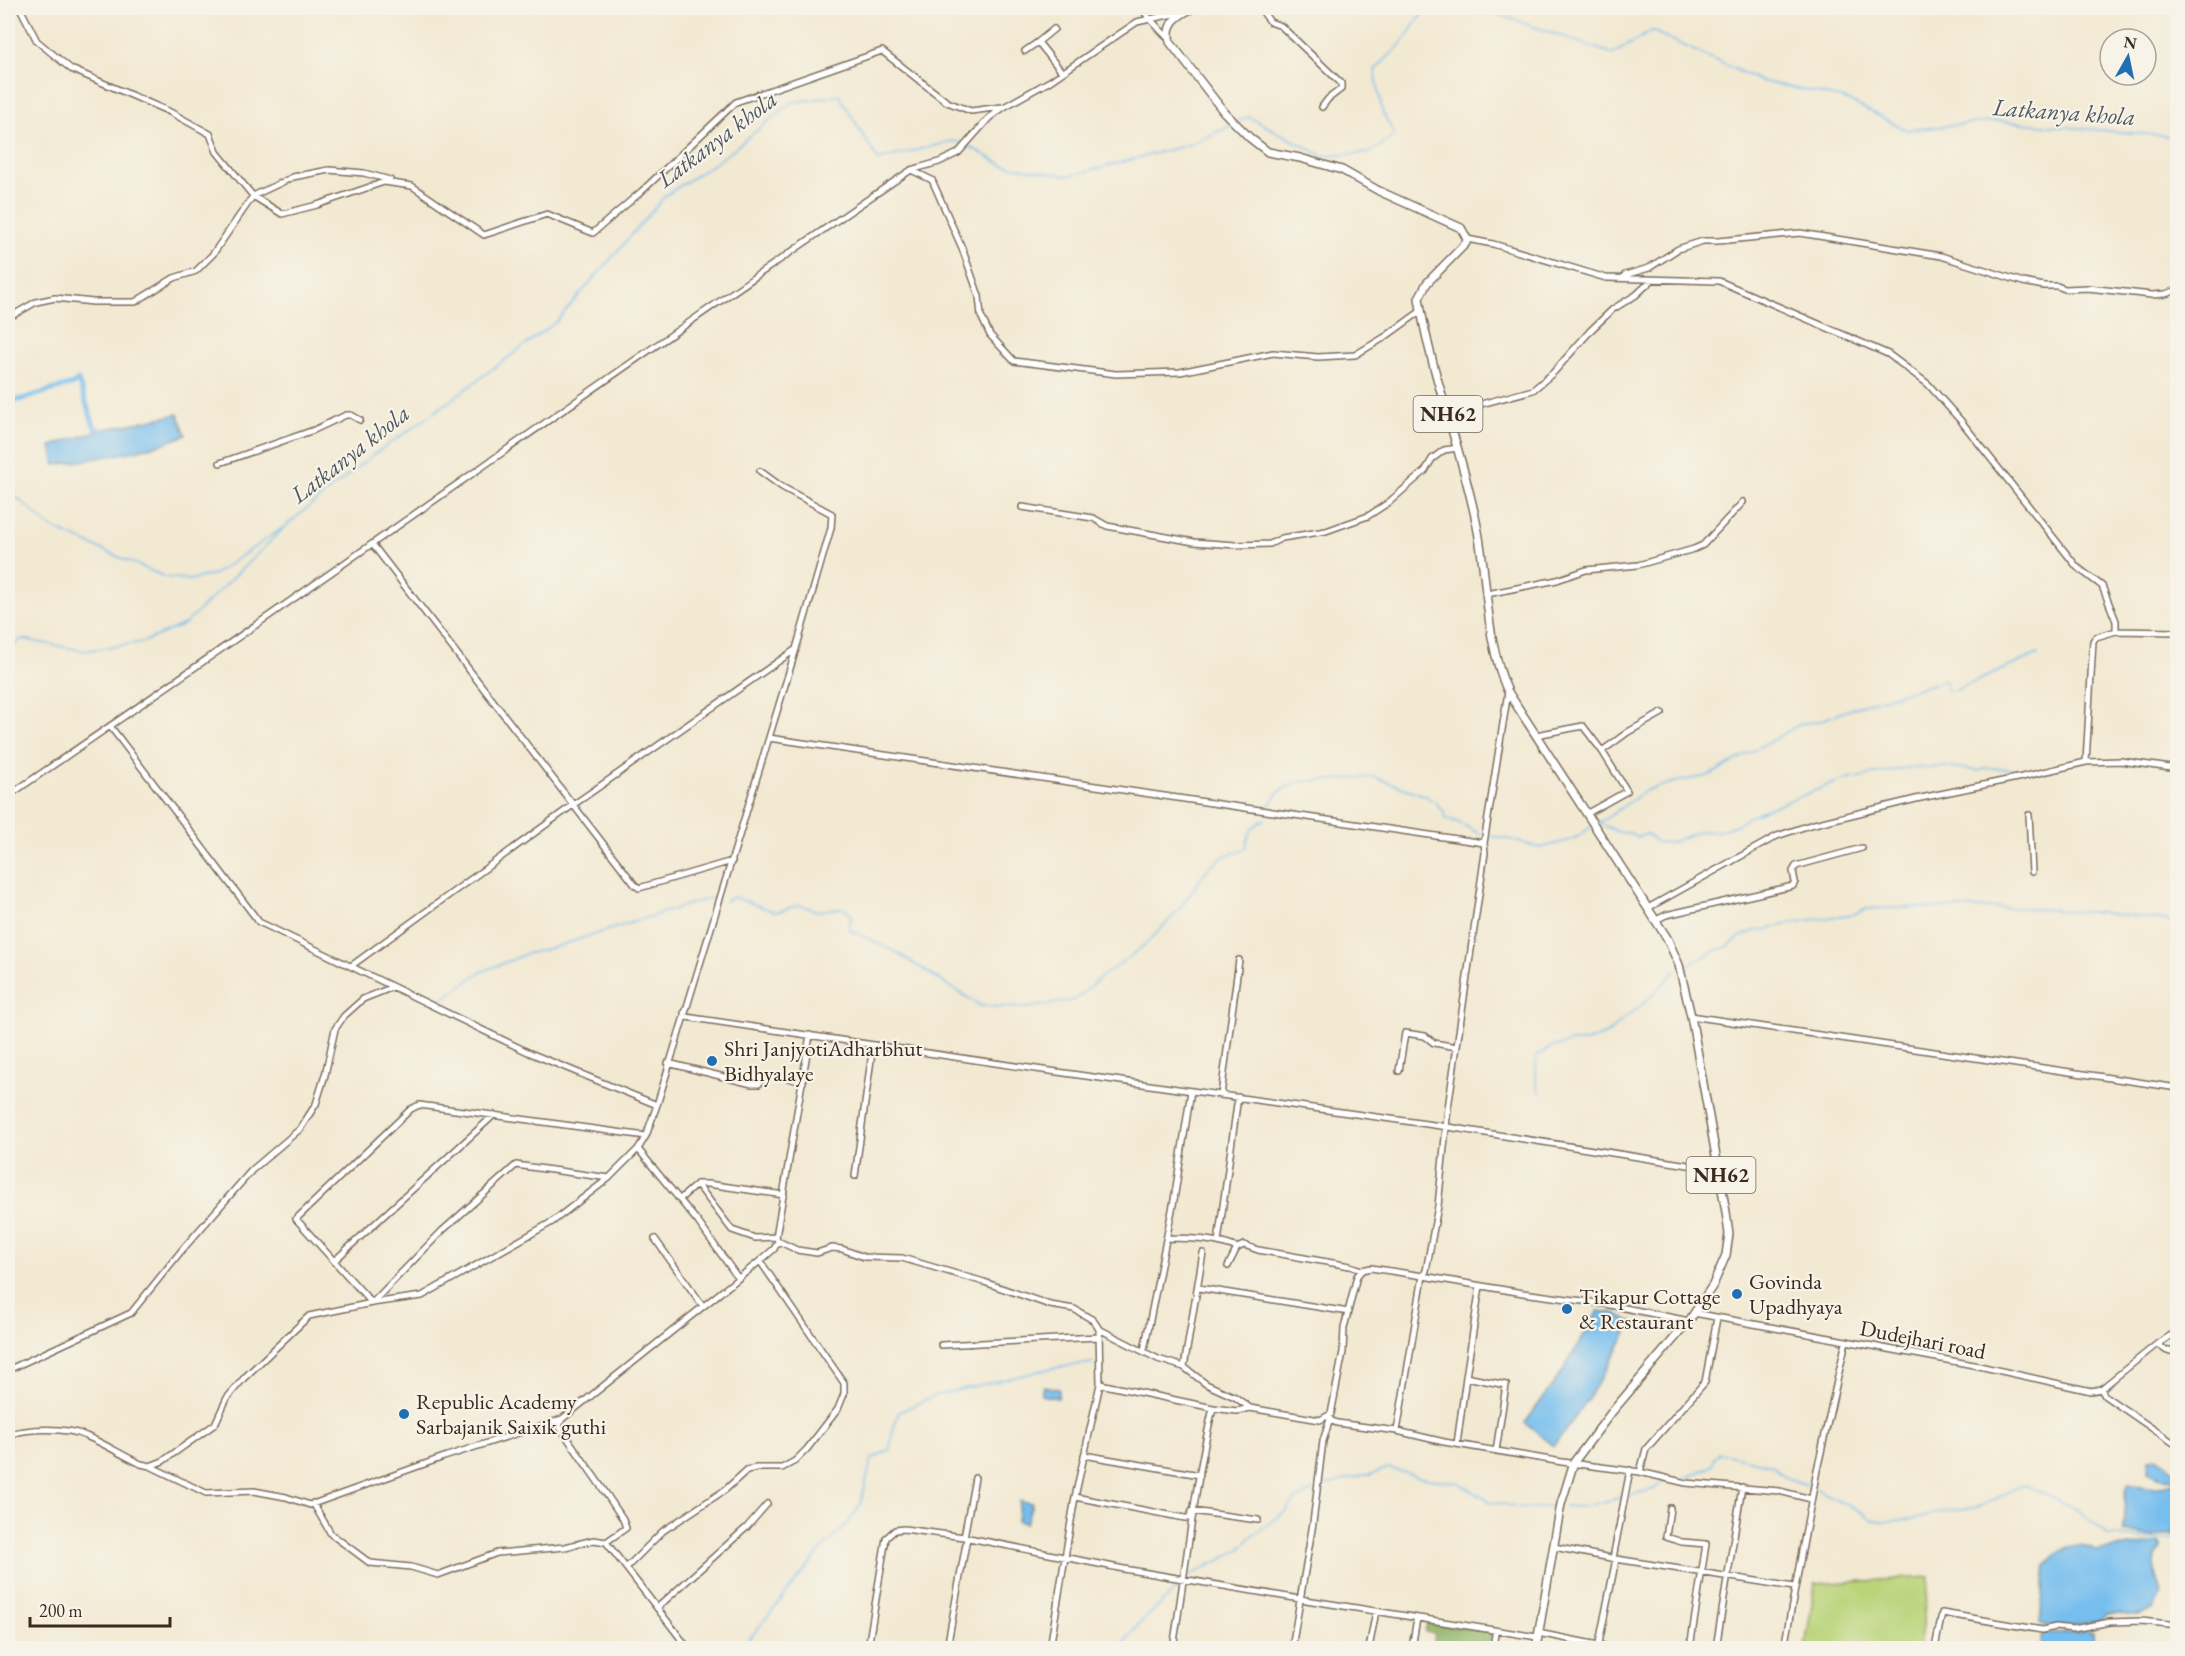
<svg xmlns="http://www.w3.org/2000/svg" width="2185" height="1656" viewBox="0 0 2185 1656" font-family="'EB Garamond',serif">
<style>
.green{fill:#bad47a;stroke:#7a7f4c;stroke-width:1.5}
.forest{fill:#93b66a;stroke:#677044;stroke-width:1.5}
.water{fill:#76beee;stroke:#587486;stroke-width:1.5}
.lines{fill:none;stroke-linecap:round;stroke-linejoin:round}
.stream{stroke:#76beee;stroke-width:1.5}
.canal{stroke:#76beee;stroke-width:5}
.minor-casing{stroke:#7b6d5d;stroke-width:8}
.major-casing{stroke:#7b6d5d;stroke-width:10}
.minor{stroke:#fff;stroke-width:5}
.major{stroke:#fff;stroke-width:7}
.poi-dot{fill:#1f6fb2;stroke:#f7f3e8;stroke-width:2}
.labels{text-anchor:middle;stroke-width:4.5;stroke-linejoin:round;paint-order:stroke}
.shield{fill:#f7f3e8;stroke:#73665b;stroke-width:1.5}
.shield-label{font-size:21px;font-weight:bold;fill:#3b2a1e}
.poi-label{font-size:22px;fill:#3b2a1e;stroke:#f7f3e8;text-anchor:start}
.street-label{font-size:22px;fill:#3b2a1e;stroke:#f7f3e8}
.water-label{font-size:24px;font-style:italic;fill:#4d565c;stroke:#f7f3e8}
</style>
<rect width="100%" height="100%" fill="#f7f3e8"/>
<filter id="ink" filterUnits="userSpaceOnUse"><feTurbulence type="fractalNoise" baseFrequency=".0167" numOctaves="2"/><feDisplacementMap in="SourceGraphic" scale="12" xChannelSelector="R" yChannelSelector="G"/><feConvolveMatrix kernelMatrix="1 2 1 2 8 2 1 2 1" color-interpolation-filters="sRGB"/></filter>
<filter id="wash" filterUnits="userSpaceOnUse"><feTurbulence type="fractalNoise" baseFrequency=".008" numOctaves="4" result="noise"/><feDisplacementMap in="SourceGraphic" scale="24" xChannelSelector="R" yChannelSelector="G"/><feGaussianBlur stdDeviation="1.35" result="paint"/><feColorMatrix in="noise" values="0 0 0 0 0 0 0 0 0 0 0 0 0 0 0 0 0 1.4 0 .05"/><feComposite in="paint" operator="in"/></filter>
<g filter="url(#wash)">
<rect width="100%" height="100%" fill="#f2e9d2"/>
<path class="green" d="M1929 1577 1919 1648H1805L1815 1584Z"/>
<path class="forest" d="M1427 1623 1492 1632 1489 1648H1429V1646L1433 1647 1435 1634 1425 1632Z"/>
<path class="water" d="M178 414 186 435C147 452 98 458 55 465L51 446 101 430Z
M1598 1311 1615 1313 1633 1322C1608 1366 1586 1407 1553 1446L1525 1423 1564 1369Z
M1043 1386 1059 1389 1058 1398 1041 1395Z
M2157 1457 2176 1472V1479L2161 1478 2148 1472 2149 1459Z
M2177 1482V1534L2152 1536 2123 1532 2125 1496 2128 1484 2154 1488Z
M1020 1501 1032 1503 1026 1523 1017 1521Z
M2159 1542 2162 1547C2149 1569 2156 1571 2161 1594L2154 1609 2139 1615 2106 1614 2104 1619C2088 1625 2054 1631 2040 1623L2046 1564C2051 1561 2052 1557 2057 1554 2068 1546 2083 1543 2095 1551Z
M2086 1631 2093 1632 2094 1648H2041L2042 1637 2045 1634C2058 1631 2074 1636 2086 1631Z"/>
<g class="lines">
<path class="stream" d="M1480 8 1613 54 1652 31 1760 81 1845 99 1907 130 1997 121 2178 137
M1239 121 1249 117 1323 156 1370 153 1395 135 1382 111 1375 70 1401 44 1426 8
M967 145 1003 165 1069 176 1191 144 1232 125
M8 490 52 528 165 577 190 580 215 574 284 527
M8 642 12 646 22 639 84 651 143 642 185 624 289 523 373 455 424 420 556 322 666 195 721 159 791 103 839 95 878 160 952 141 962 143
M1267 809 1277 793 1297 782 1374 777 1426 796 1435 802 1444 812 1446 819 1457 822 1482 835
M1597 822 1618 832 1630 833 1637 837 1647 834 1656 842 1669 843 1700 831 1716 832 1739 824 1748 817 1767 809 1840 781 1891 771 1906 768 1952 767 1979 771 1987 768 2011 769
M1596 823 1602 821 1647 790 1679 781 1708 776 1801 724 1819 721 1867 703 1943 681H1945L1947 691H1954L2038 654
M1490 836 1509 839 1540 848 1567 841 1579 836 1592 826
M725 901 734 897 776 912 799 905 818 911 843 908 852 915 848 929 894 951 981 1006 1027 1008 1075 1000 1101 977 1135 953 1153 937 1178 911 1209 867 1223 857 1245 849C1251 830 1248 830 1265 819
M1684 967 1717 950 1729 946 1740 937 1754 931 1765 930 1784 924 1854 914 1865 909C1909 906 1951 908 1994 908 2058 908 2115 913 2178 922
M431 1002 437 1003 479 973 526 954 555 947 693 903 711 898 717 899
M1540 1093 1536 1083V1056L1552 1047 1573 1042H1587L1609 1033 1622 1020 1642 1005 1676 971
M1682 1480 1712 1466 1715 1457 1719 1453 1772 1465 1786 1478 1808 1485
M1320 1487 1363 1475H1369L1389 1468 1426 1479 1457 1482 1491 1502 1530 1509 1557 1505
M1816 1488C1832 1503 1855 1503 1870 1519 1899 1526 1920 1516 1948 1511 1958 1509 1970 1510 1980 1506 1995 1501 2011 1488 2026 1485L2080 1511 2107 1535C2131 1537 2153 1540 2178 1539
M1627 1496 1654 1489 1666 1480
M1564 1506 1583 1507 1622 1497
M1189 1576 1239 1550 1253 1535 1285 1512 1295 1500 1314 1490
M742 1648 822 1549 849 1522 860 1505 872 1459 890 1449 893 1430 899 1412 937 1395 1053 1368 1093 1363
M1117 1648 1124 1643 1140 1623 1180 1586"/>
<path class="canal" d="M8 403 73 384 78 380 95 428 101 430"/>
</g>
</g>
<g filter="url(#ink)">
<g class="lines">
<defs>
<path id="minor" d="M20 8 37 41 71 69 170 112 210 134 217 152 253 196 282 214 317 205 384 182 412 186 484 235 547 214 593 233 642 191 736 102 882 51 947 102 971 111 1002 107
M1141 8 1150 19 1183 12
M1260 8 1270 22 1281 26 1341 83V89L1328 99 1322 107
M1054 29 1038 42 1062 72
M1025 51 1038 42
M911 170 932 180 962 248 979 296 981 316 990 335 1014 361 1116 374 1180 372 1273 353 1318 357 1355 355 1385 337 1421 311
M1467 239 1493 244 1606 278 1719 281 1888 354 1928 384 1961 421 2077 567 2102 586 2116 621V631L2178 632
M1623 278 1625 275 1649 268 1678 249 1703 241H1718L1800 233 1941 256 2023 282 2044 286H2057L2065 289 2088 288 2152 295 2165 294 2178 290
M8 318 36 302 55 298 93 302H135L174 278 196 271 213 254 253 196 293 177 329 170 364 173 390 180
M1448 413 1533 390 1553 373 1591 330 1613 309 1636 295 1651 281
M220 463 314 430 346 415H351L360 420
M1022 507 1093 518 1107 526 1194 542 1236 545 1270 544 1282 538 1326 531 1368 516 1388 503 1425 471 1432 459 1444 450 1458 448
M373 545 635 885 639 888 732 861
M1487 594 1557 580 1586 570 1638 565 1694 549 1703 545 1743 502
M110 726 259 922 530 1053 657 1105
M1536 735 1583 726 1602 751 1627 791 1586 814
M769 738 1484 843
M1602 751 1628 732 1662 713
M2086 762 2093 641 2096 637 2116 631
M8 796C311 590 608 375 911 170L939 162 958 153 989 118 1004 107 1050 81 1137 22 1150 19 1168 38
M2029 815 2032 872
M1648 908 1777 836 1810 825 1916 799 2022 777 2086 762 2121 761 2178 769
M1656 920 1666 915 1793 886 1795 882 1793 871 1796 866 1862 848
M351 966 573 805 796 649
M684 1013 686 1017 1029 1068 1448 1127 1720 1170
M1691 1016 2178 1088
M668 1063 752 1084H759L764 1076H780L803 1082
M1399 1071 1405 1033 1425 1036 1434 1043 1457 1047
M1221 1095 1239 960
M638 1149 698 1222 738 1278
M855 1176 873 1045
M609 1178 516 1165 442 1231 372 1303 296 1219 411 1109 419 1105 646 1136
M697 1184 732 1230 755 1238 776 1237
M680 1199 697 1184H708L784 1195
M1167 1238C1191 1239 1214 1238 1237 1248
M655 1239 703 1306
M778 1241 776 1237 810 1035
M1218 1242 1238 1097
M334 1261 494 1115
M1228 1266 1237 1248 1244 1245 1258 1250 1350 1266 1362 1270
M1480 1286 1466 1377 1506 1385 1496 1451
M1199 1288 1349 1312
M1694 1313 1846 1341
M1099 1329 1158 1359 1184 1367 1206 1384 1235 1397 1250 1408
M2157 1344 2167 1351H2178
M941 1345 1098 1337
M1144 1350 1174 1200 1191 1091
M1184 1367 1203 1253
M8 1370 131 1313 182 1250 252 1170 300 1129 316 1104 325 1075 335 1029 344 1016 363 999 393 987
M2101 1389 2105 1396 2178 1446
M1330 1420 1337 1423 1397 1431 1444 1442 1562 1462 1640 1472 1686 1483 1779 1491 1811 1499
M1397 1431 1423 1276 1523 1293 1605 1304 1689 1321
M8 1435C27 1428 67 1427 86 1436 105 1444 122 1455 141 1464L150 1466 163 1461 215 1424 227 1398 244 1378 309 1316 372 1303 422 1296 552 1222 609 1178 638 1149 646 1136 657 1105 796 649 831 528 832 514 782 487 760 471
M1457 1444 1466 1377
M1084 1455 1200 1475
M150 1466 206 1493 254 1491 286 1497 310 1505 444 1457 562 1419 760 1261 774 1249 778 1241 797 1250 817 1253 832 1248 842 1249 864 1257 902 1258 984 1282 1050 1305 1074 1309 1093 1320 1099 1329 1100 1384 1213 1408
M1640 1472 1646 1449 1705 1382 1717 1318
M1075 1497 1185 1518H1189L1192 1511 1258 1520
M313 1503 331 1534 370 1563 411 1567 438 1575 497 1553 565 1547 594 1540 606 1542 626 1528 623 1519 607 1495 559 1426 562 1419
M1670 1508 1666 1537 1682 1542 1706 1544 1690 1648
M964 1537 975 1478
M606 1542 688 1648
M1554 1547 1616 1559 1794 1587
M1613 1558 1630 1470
M627 1567 663 1531 725 1490 747 1470 756 1468H782L795 1461 807 1449 838 1409 844 1394V1383L760 1261
M658 1607 747 1527 767 1504
M1538 1633 1613 1648
M868 1648 886 1538 895 1530 904 1529 964 1537 1124 1569 1300 1599 1537 1637
M947 1648 967 1538
M1050 1648 1075 1497 1100 1384
M1173 1648C1186 1568 1194 1487 1213 1408L1237 1411 1250 1408 1320 1420 1331 1414 1343 1352 1344 1328 1357 1276 1362 1270 1371 1268 1423 1276 1426 1271 1438 1206 1448 1108 1485 853 1484 843 1508 692
M1292 1648 1313 1523 1323 1441 1330 1419
M1369 1648 1376 1611
M1412 1648 1417 1618
M1493 1648 1495 1634
M1598 1648 1616 1559
M1716 1648 1742 1487
M1784 1648 1817 1470 1846 1341 1979 1366 2091 1391 2101 1389 2157 1344 2178 1331
M1935 1648 1942 1613 2042 1630 2056 1627 2073 1629 2110 1622 2141 1621 2178 1625"/>
<path id="major" d="M1193 8C1178 15 1165 23 1170 42L1224 112 1250 138 1268 152 1300 158 1342 170 1379 191 1461 228 1467 239 1466 243 1427 283 1419 298C1431 376 1462 449 1477 526 1488 580 1485 641 1508 692L1667 938 1679 965 1691 1016 1726 1212 1729 1234 1726 1255 1713 1285 1689 1321 1611 1413 1574 1462 1561 1504 1536 1648"/>
</defs>
<use href="#minor" class="minor-casing"/>
<use href="#major" class="major-casing"/>
<use href="#minor" class="minor"/>
<use href="#major" class="major"/>
</g>
</g>
<g class="poi-dot">
<circle cx="712" cy="1061" r="6"/>
<circle cx="1737" cy="1294" r="6"/>
<circle cx="1567" cy="1309" r="6"/>
<circle cx="404" cy="1414" r="6"/>
</g>
<g class="labels">
<g class="shield">
<rect x="1413.5" y="396" width="69" height="36" rx="4.5"/>
<rect x="1686.5" y="1157" width="69" height="36" rx="4.5"/>
</g>
<g class="shield-label">
<text x="1448" y="421">NH62</text>
<text x="1721" y="1182">NH62</text>
</g>
<g class="poi-label">
<text x="724" y="1056">Shri JanjyotiAdharbhut<tspan x="724" dy="25">Bidhyalaye</tspan></text>
<text x="1749" y="1289">Govinda<tspan x="1749" dy="25">Upadhyaya</tspan></text>
<text x="1579" y="1304">Tikapur Cottage<tspan x="1579" dy="25">&amp; Restaurant</tspan></text>
<text x="416" y="1409">Republic Academy<tspan x="416" dy="25">Sarbajanik Saixik guthi</tspan></text>
</g>
<g class="street-label">
<text transform="translate(1923 1339) rotate(11)" y="8">Dudejhari road</text>
</g>
<g class="water-label">
<text transform="translate(2064 112) rotate(4)" y="8">Latkanya khola</text>
<text transform="translate(717 139) rotate(-37)" y="8">Latkanya khola</text>
<text transform="translate(350 454) rotate(-38)" y="8">Latkanya khola</text>
</g>
</g>
<rect width="2185" height="1656" fill="none" stroke="#f7f3e8" stroke-width="30"/>
<g transform="translate(2128 57) rotate(9)"><circle r="28" fill="#f7f3e8" stroke="#aca397" stroke-width="1.5"/>
<path d="M0-4.5L10 22L0 15L-10 22Z" fill="#1f6fb2"/>
<text y="-9" font-size="16" font-weight="bold" text-anchor="middle" fill="#3b2a1e">N</text>
</g>
<path d="M30 1617v9h140v-9" fill="none" stroke="#3b2a1e" stroke-width="3"/>
<text x="39" y="1617" font-size="18" fill="#3b2a1e" stroke="#f7f3e8" stroke-width="4.5" paint-order="stroke">200 m</text>
</svg>
